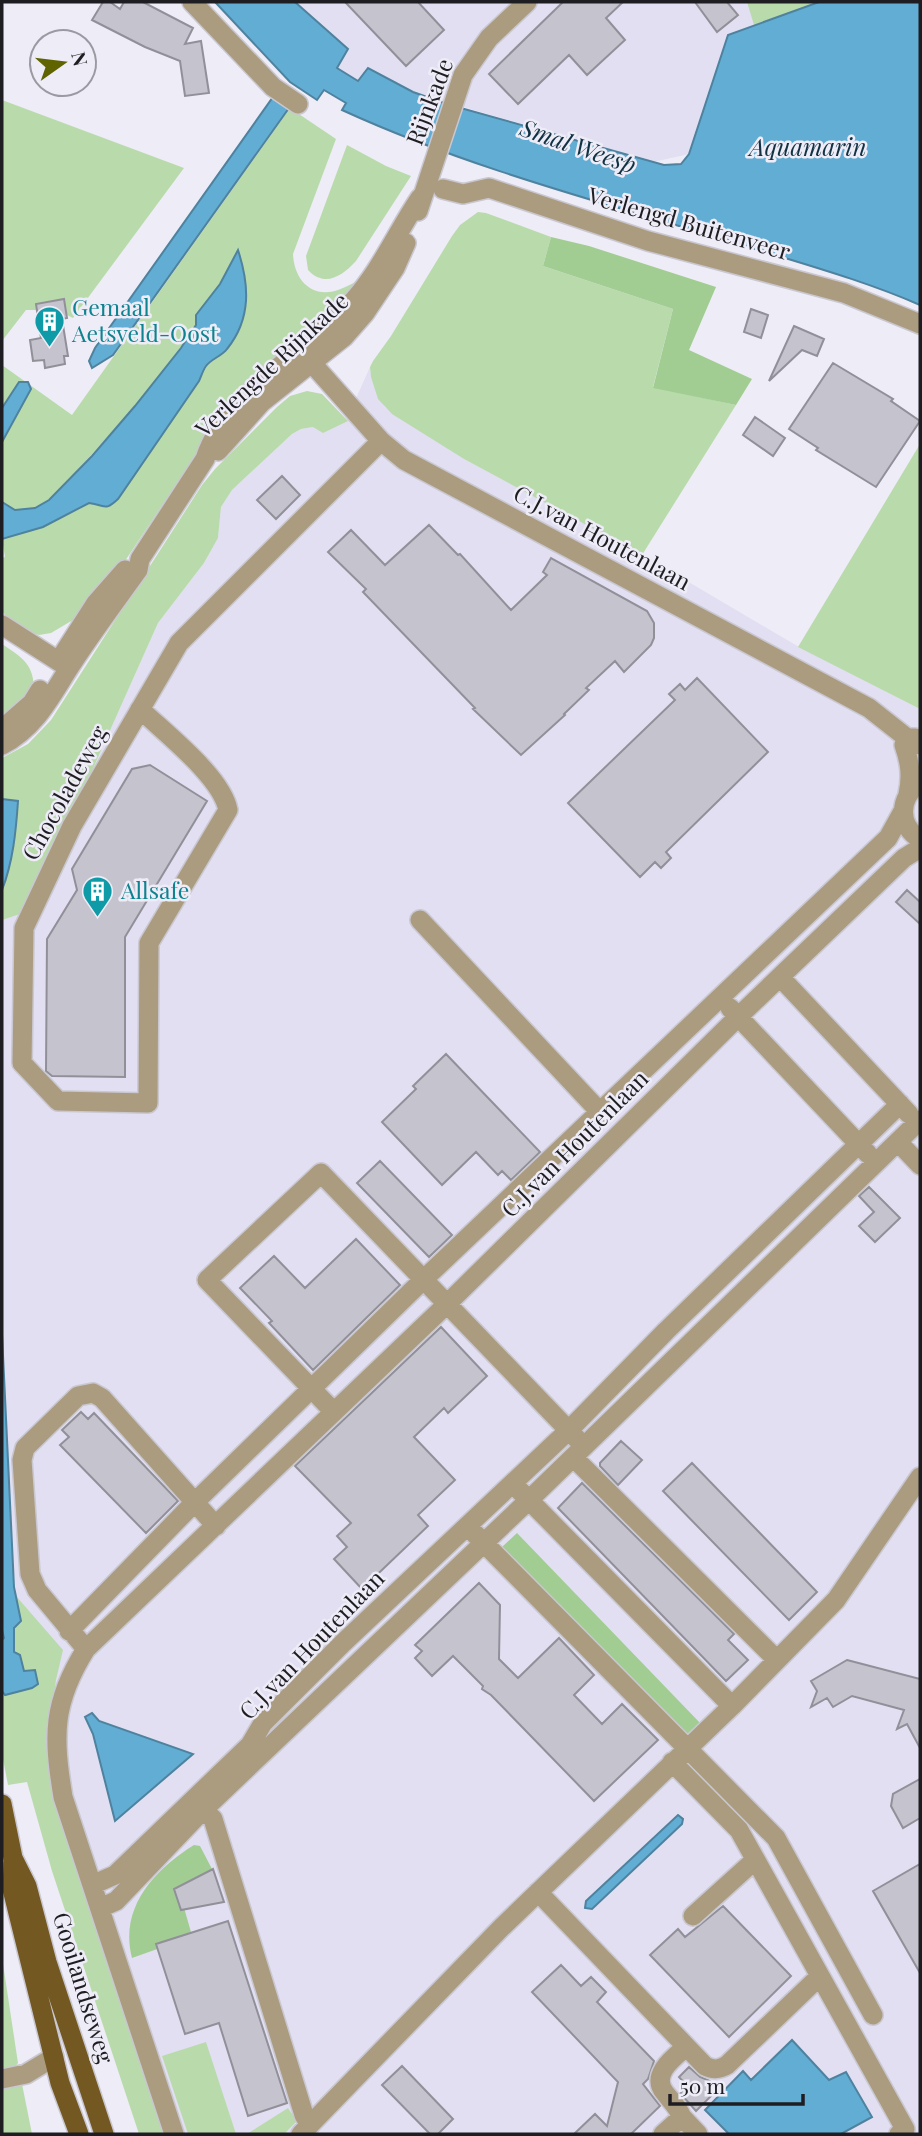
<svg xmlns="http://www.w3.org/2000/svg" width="922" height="2136" viewBox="0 0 922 2136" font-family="'Playfair Display',serif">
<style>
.built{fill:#e1dff1}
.green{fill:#b9dbac}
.forest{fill:#a2cd92}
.water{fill:#62add3;stroke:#4e829e;stroke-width:2}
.building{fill:#c5c3ce;stroke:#919099;stroke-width:2}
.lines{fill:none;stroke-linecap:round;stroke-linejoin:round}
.minor-casing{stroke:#c9c7d0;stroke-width:22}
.tertiary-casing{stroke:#c9c7d0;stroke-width:22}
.primary-casing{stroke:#c9c7d0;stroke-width:22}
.minor{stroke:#ab9c80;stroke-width:19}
.tertiary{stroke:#ab9c80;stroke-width:19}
.primary{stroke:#735821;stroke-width:19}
.labels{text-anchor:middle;stroke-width:5;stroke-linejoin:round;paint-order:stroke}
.street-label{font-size:23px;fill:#1e1d21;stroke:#eeecf7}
.culture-label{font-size:23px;fill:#0d838f;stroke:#eeecf7;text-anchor:start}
.water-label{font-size:24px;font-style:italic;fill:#103243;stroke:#eeecf7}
</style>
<rect width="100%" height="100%" fill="#eeecf7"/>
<path class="built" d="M295 2H818L728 35 689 154 653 162 432 98 413 92 368 68 359 81 337 68 348 49Z
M370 367 371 377 385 407 464 459 631 548 799 647 920 709V2134H165L49 1733 16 1596 7 1480 2 1334V920L41 885 158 623 204 563 218 538 221 507 232 490 292 434 301 429 346 421Z"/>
<path class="green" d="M747 2H819L754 25Z
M2 100 184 168 73 318 67 315 64 299 39 310H26L2 341Z
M290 108 336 139 293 254C294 279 311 299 338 290 346 287 355 282 363 278L207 438 117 573 95 590 73 620 51 633 39 635 23 630 2 612V558L5 557 2 539 43 527 89 503C106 505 104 512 118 499L199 381 207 365 227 350 238 251 220 284 196 315V325L181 348 135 406 58 492C42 506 20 519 2 502V442L9 426 19 382 2 408V365L72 415Z
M347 145 386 166 411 176 356 261C342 276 325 288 308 270L306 256Z
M478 212 486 213 551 237 543 266 673 309 653 387 736 405 642 555 464 459 392 414 378 399 371 377 370 367 373 361 391 336 452 236 460 225Z
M307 391 322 394 348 421 323 433 313 427 301 429 292 434 232 490 221 507 218 538 204 563 158 623 41 885 26 912 2 920V890L7 876 15 838 17 801 2 799V758L28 744 51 720 202 485 215 469 277 407 290 396Z
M920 444V709L798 647Z
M2 644C23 658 34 664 34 691L2 722Z
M16 1596 63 1650 56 1680 49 1733 165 2134H139L52 1871 27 1782 8 1785 2 1754V1691L5 1694 32 1688 14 1652V1628L20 1621Z
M2 1957 18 2063 15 2067 2 2072Z
M206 2042 236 2134H188L162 2056Z
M22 2084 32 2134H2V2088Z
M288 2108 297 2121 284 2134H247Z"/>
<path class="forest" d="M551 237 589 246 716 287 689 350 752 379 736 405 653 388 673 309 543 266Z
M517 1533 702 1725 689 1736 502 1547Z
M194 1845 200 1846 212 1869 178 1887 191 1932 159 1944 160 1948 132 1958C119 1908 154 1870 194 1845Z"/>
<path class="water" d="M215 2H295L348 49 337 68 358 81 368 68 413 92 450 105 664 165 681 164 689 154 728 35 819 2H920V305C865 281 807 265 749 247 612 205 473 170 342 110L346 103 324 90 317 100 290 82Z
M273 97 289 108 113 355 92 368 89 361 95 348Z
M238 250C249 284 252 318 227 349 222 356 211 359 206 366 203 370 201 377 199 381L118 499C104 512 106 505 89 503L43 527 2 539V502L15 510 35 508 49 500 92 456 135 406 181 348 196 325V315L220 284Z
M19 382H28L31 389 2 442V408Z
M2 799 18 801C16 831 13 862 2 890Z
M2 1334 14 1587 21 1621 14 1628V1652L20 1655 24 1671 35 1670 38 1684 32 1688 5 1695 2 1691V1640L4 1638 2 1630Z
M92 1713 99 1721 193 1754 115 1821 93 1734 85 1717Z
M678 1815 683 1819 682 1824 592 1909 585 1908 586 1901Z
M792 2040 829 2080 846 2072 872 2117 841 2134H729L705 2110 743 2071 751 2080Z"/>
<path class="building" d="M103 2H110L120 9 124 2H143L193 28 185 44 201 41 209 93 185 96 180 61 145 47 92 20Z
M345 2H418L444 30 406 66Z
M563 2H623L606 18 625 40 587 75 569 55 518 104 489 74Z
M695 2H727L738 15 717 32Z
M64 299 67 318 62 319 68 356H64L65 364 45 368 44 360 33 361 30 340 41 338 36 304Z
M751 309 768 315 761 338 744 332Z
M794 326 824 339 817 356 802 350 769 381Z
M833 363 893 399 891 401 920 421 876 487 816 450 818 448 789 429Z
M755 417 785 438 773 456 743 435Z
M282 476 300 495 276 519 257 500Z
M429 525 458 555 460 554 511 610 547 575 543 572 551 558 647 611 654 623V638L651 645 624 672 615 661 586 688 589 690 564 714 565 715 521 755 473 709 475 708 363 592 366 589 328 552 351 530 385 565Z
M697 678 768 752 666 852 671 858 661 868 655 862 640 877 568 803 675 700 669 694 680 684 685 690Z
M150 765 207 801 125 937V1077L52 1076 46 1071 47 939 77 890 72 869 132 769Z
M907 890 920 902V924L896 902Z
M446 1054 540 1152 511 1180 502 1171 498 1175 476 1152 442 1185 382 1122 416 1089 413 1086Z
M380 1161 452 1235 429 1257 357 1183Z
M869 1187 900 1218 875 1242 859 1226 874 1212 859 1196Z
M356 1239 400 1285 313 1370 269 1323 272 1321 240 1288 274 1256 305 1288Z
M441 1327 487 1376 448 1413 444 1408 414 1437 455 1480 418 1515 428 1526 362 1589 334 1559 347 1547 337 1536 351 1523 295 1466Z
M81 1412 88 1419 94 1413 178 1501 146 1533 60 1445 69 1437 62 1430Z
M621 1441 642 1460 618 1485 600 1466V1463Z
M692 1463 817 1592 789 1620 663 1491Z
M582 1483 734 1634 728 1640 748 1660 726 1681 558 1508Z
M479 1583 500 1605 499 1659 518 1678 559 1638 594 1675 574 1695 602 1724 622 1704 658 1740 594 1801 491 1695 482 1689 483 1686 453 1656 432 1676 415 1658 422 1651 415 1645Z
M847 1660 920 1679V1748L907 1724 897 1729 904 1710 852 1696 833 1707 827 1698 811 1707 817 1691 811 1681Z
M920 1779V1818L903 1828 891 1806 893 1794Z
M920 1864V1973L873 1891Z
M213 1869 224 1902 181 1910 174 1889Z
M723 1906 791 1976 729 2037 650 1955 678 1929 685 1937Z
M228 1921 287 2103 248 2116 219 2023 185 2034 156 1944Z
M561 1965 581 1986 591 1977 606 1992 597 2002 654 2061 648 2079 643 2084 660 2106 631 2134H574L595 2114 607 2126 618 2082 532 1992Z
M402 2066 453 2119 438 2134H430L382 2085Z
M689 2067 700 2077 710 2081 718 2089 696 2111 680 2093 687 2086 679 2077Z"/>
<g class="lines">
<defs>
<path id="minor" d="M192 2 273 87 298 104
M443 189 463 194 489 188 648 241 844 293 920 324
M302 352 381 441 404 460 869 708 907 738H915L920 745
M140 709C165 733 222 777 228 810L149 943 148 1103 58 1101 22 1063 24 928 72 826 179 643 381 441
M907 738 904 745C910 762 912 776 908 794
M920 783C899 797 897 825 920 839
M420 920 601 1113
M780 977 909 1114
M730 1008 868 1154
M898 1142 920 1165
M334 1412 207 1280 321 1173 577 1439
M573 1457 777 1660
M520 1491 732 1706
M475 1534 776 1838 873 2015
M69 1631 195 1502 423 1280 888 838 903 811
M86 1649 446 1305 738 1017 904 858 920 848
M672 1762 739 1830 905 2129 899 2134
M194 1801 213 1819 304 2115 310 2125
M92 1885 115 1875 250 1745 263 1723 343 1643 568 1431 666 1331 900 1104
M538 1892 705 2066C713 2070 719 2070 727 2065L819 1977
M100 1908 116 1901 203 1810 530 1499 920 1120
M693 1916 755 1860
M2 2079 26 2074 54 2057
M682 2117C677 2106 672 2102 665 2093 650 2075 673 2058 686 2047
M174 2134 63 1797C53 1736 52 1703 86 1649L37 1590 30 1574 22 1460 25 1448 78 1396 93 1393 102 1398 216 1526
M301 2134 501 1928 732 1706 836 1600 920 1477
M663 2134 682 2117 698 2134"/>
<path id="tertiary" d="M418 211 463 75 489 38 527 2
M218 451 262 402 344 337 365 313 395 268 406 243
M2 625 69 668
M62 656 96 603 125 570
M2 729 32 703 40 690
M2 745C35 728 50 698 69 668 90 635 115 602 138 570L140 559 205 459C228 389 308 354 353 301 381 270 397 232 420 198"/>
<path id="primary" d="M2 1804 13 1858 27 1886 47 1962 104 2134
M13 1863 12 1889 60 2083 79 2134"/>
</defs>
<use href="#minor" class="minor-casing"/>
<use href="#tertiary" class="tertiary-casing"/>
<use href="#primary" class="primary-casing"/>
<use href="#minor" class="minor"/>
<use href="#tertiary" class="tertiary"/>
<use href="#primary" class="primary"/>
</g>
<defs>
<symbol id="building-pin" viewBox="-11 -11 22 30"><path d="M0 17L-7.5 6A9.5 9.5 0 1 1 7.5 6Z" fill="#0f9aa8" stroke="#eeecf7"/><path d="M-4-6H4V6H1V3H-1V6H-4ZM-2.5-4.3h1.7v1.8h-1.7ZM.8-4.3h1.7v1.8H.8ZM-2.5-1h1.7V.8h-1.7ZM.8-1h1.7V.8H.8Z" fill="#fff"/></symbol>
</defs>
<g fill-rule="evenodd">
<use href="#building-pin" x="32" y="304" width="35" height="47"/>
<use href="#building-pin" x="80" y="874" width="35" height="47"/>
</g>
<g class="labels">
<g class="street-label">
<text transform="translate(430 102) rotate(-69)" y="8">Rijnkade</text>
<text transform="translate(689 224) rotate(16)" y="8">Verlengd Buitenveer</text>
<text transform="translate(272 365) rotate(-43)" y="8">Verlengde Rijnkade</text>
<text transform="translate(602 538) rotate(28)" y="8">C.J.van Houtenlaan</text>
<text transform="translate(65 793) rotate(-61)" y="8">Chocoladeweg</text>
<text transform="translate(575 1144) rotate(-45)" y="8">C.J.van Houtenlaan</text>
<text transform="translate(312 1645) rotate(-46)" y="8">C.J.van Houtenlaan</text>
<text transform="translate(83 1988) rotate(73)" y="8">Gooilandseweg</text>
</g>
<g class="culture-label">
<text x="72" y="316">Gemaal<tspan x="72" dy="26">Aetsveld-Oost</tspan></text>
<text x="121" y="899">Allsafe</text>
</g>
<g class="water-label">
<text transform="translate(578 147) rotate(19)" y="8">Smal Weesp</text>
<text x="808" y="156">Aquamarin</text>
</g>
</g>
<rect width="922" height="2136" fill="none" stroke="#1e1d21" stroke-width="7"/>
<g transform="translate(63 63) rotate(76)"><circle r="33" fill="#eeecf7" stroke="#9b99a1" stroke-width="2"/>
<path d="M0-5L12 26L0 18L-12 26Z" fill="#5f6400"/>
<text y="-10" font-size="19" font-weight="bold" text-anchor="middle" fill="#1e1d21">N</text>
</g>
<path d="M670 2094v10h133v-10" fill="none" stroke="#1e1d21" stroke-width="3.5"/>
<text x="680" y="2094" font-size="21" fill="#1e1d21" stroke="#eeecf7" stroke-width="5" paint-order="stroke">50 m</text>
</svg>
